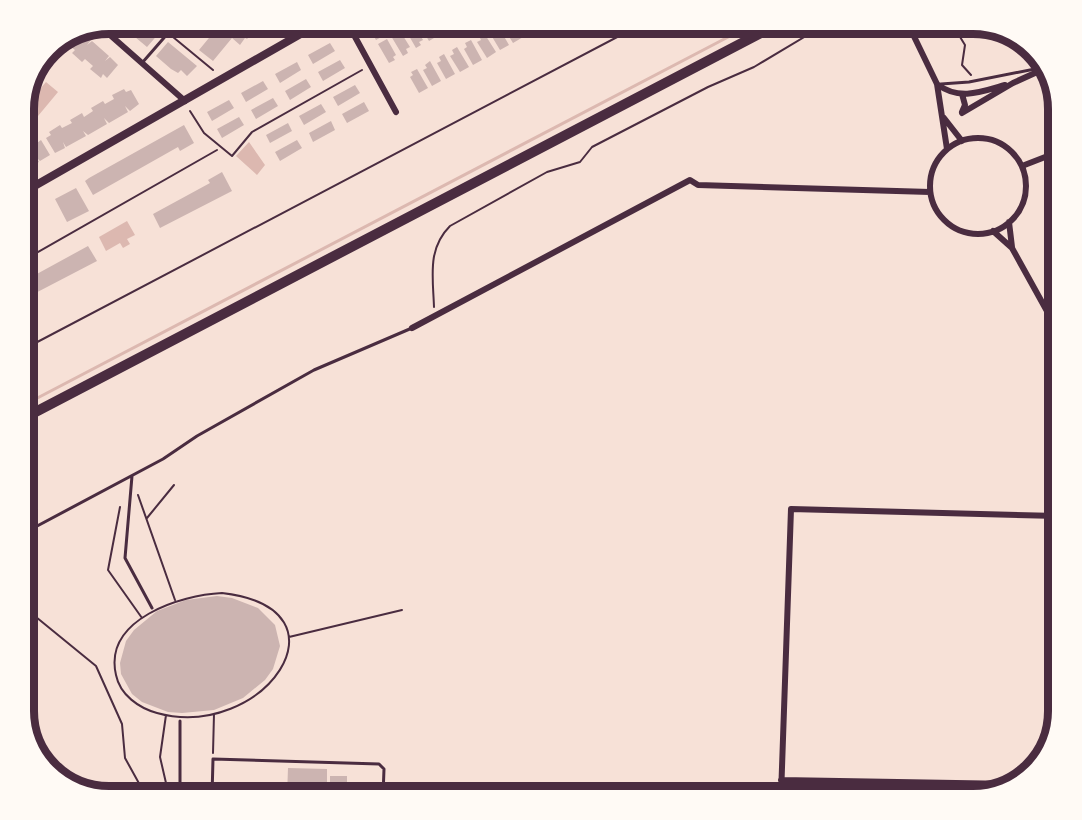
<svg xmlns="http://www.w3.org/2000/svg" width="1082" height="820" viewBox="0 0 1082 820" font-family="'Sofia Sans Condensed',sans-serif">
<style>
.water{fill:#dcb8b0}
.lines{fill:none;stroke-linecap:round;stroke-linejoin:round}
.stream{stroke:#dcb8b0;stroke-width:3}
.building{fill:#ccb4b1}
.path{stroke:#4a2c40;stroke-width:2}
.service{stroke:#4a2c40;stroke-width:3}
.minor{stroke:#4a2c40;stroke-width:6}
.tertiary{stroke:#4a2c40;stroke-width:8}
.trunk{stroke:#4a2c40;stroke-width:10}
.rim{fill:none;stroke:#4a2c40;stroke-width:8}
</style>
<rect width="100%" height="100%" fill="#f7e1d7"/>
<path class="water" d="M46 82 58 92 38 116 28 108 25 112V103L27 104Z
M249 142 265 165 257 175 236 156Z
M127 221 135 235 127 239 130 244 123 248 120 243 106 251 99 237Z"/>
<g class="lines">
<path class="stream" d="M24 405 753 24"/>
</g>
<path class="building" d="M146 24H167L147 47 135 37Z
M233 24H270L266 29 263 27 258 30 253 37 251 35 247 39 245 38 240 45 232 38 213 61 199 50 218 27 227 34Z
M367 24H379L385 35 376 40Z
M384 24H396L398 27 389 32Z
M414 24 423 40 419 42 421 45 416 48 405 29Z
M419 24H431L436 32 433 34 434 38 429 41Z
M437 24H450L446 27 448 30 442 33Z
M515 24H525L530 33 513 43 505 30Z
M530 24H549L535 32Z
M498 26 509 45 500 50 491 35 494 33 492 29Z
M400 31 410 47 406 49 408 53 403 56 391 36Z
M484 33 496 52 487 58 477 42 481 40 479 36Z
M83 34 91 40 87 45 92 41 109 56 105 61 110 57 118 65 107 78 103 74 101 78 90 69 93 66 85 59 82 62 72 53 75 50 66 43 64 46 60 43Z
M387 39 396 55 393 57 395 60 389 63 378 44Z
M471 40 482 60 473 65 464 49 467 47 465 43Z
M168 42 197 66 187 76 181 70 178 73 171 69 156 56Z
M330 43 335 51 313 64 308 55Z
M457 47 469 67 460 72 450 56 454 54 452 50Z
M444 54 455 74 446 79 437 63 441 61 439 57Z
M340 60 345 68 323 81 318 72Z
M430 61 441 81 432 86 423 70 427 68 425 65Z
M297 62 301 70 280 83 275 74Z
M417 69 428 88 419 93 410 77 413 75 411 72Z
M306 79 311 87 290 100 285 91Z
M263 81 268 89 246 102 241 93Z
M355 85 360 93 338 106 333 97Z
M124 89 126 92 131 90 139 104 130 111 125 106 128 112 109 123 104 118 107 124 88 135 83 131 86 136 66 147 63 142 65 148 55 153 46 138 51 135 49 132 60 125 62 128 72 123 70 120 82 113 84 117 93 111 91 108 103 101 105 104 114 99 112 95Z
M273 98 278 106 256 119 251 110Z
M229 100 234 108 212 121 207 112Z
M364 102 369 111 347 123 342 114Z
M321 104 326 112 304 125 299 116Z
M239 117 244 125 222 138 217 129Z
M331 121 335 130 313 142 309 133Z
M288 123 292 131 270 143 266 135Z
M184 125 194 143 180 151 178 147 93 195 85 181 89 178Z
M35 139 37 143 41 140 50 155 40 161 36 157 39 162 24 169V145Z
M297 140 302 148 280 161 275 152Z
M222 172 232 191 160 228 153 214 210 183 208 180Z
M76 188 89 211 67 222 55 199Z
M24 228 31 244 24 247Z
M88 246 97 261 24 299V281Z
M217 596 232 598 258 608 275 625 280 646 273 669 265 680 243 698 214 710 182 713 168 712 142 702 132 694 121 674 120 663 126 641 134 630 157 611 186 600Z
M288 768 327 769V796H287Z
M330 776H347V796H330Z
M359 784H376V796H359Z"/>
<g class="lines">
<path class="path" d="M952 24 965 45 962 65 971 75
M173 37 213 70
M190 111 204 133 232 156 252 132 362 70
M24 260 217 150
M434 307C433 277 427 249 450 226L547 172 580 162 592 147 708 87 754 67 826 24
M24 349 642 24
M138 495 175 600
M120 507 108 570 142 618
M147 518 174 485
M222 593C358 609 262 742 157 713 139 708 120 695 116 675 103 619 181 595 222 593Z
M24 600 36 617 96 666 122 724 125 758 146 796
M289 637 402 610
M166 715 160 757 169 796
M213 753 214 714"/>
<path class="service" d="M142 63 176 24
M941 84 969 82 1040 68
M132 476 125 558 152 608
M24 533 163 459 197 436 314 370 412 328
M180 721V796
M212 796 213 759 379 764 384 769 383 796"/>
<path class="minor" d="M348 24 396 112
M908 24 937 84 947 149
M101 27 185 101
M110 35 120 24
M937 84C959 101 981 92 1005 85
M962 94 965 105 962 112
M962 113 1013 83 1046 68
M944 118 962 141
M930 186a48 48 0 1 1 96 0a48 48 0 1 1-96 0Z
M1022 166 1058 152
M1009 222 1012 247
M993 231 1012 248 1058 331
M412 328 690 180 698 185 930 192
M781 780 1014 784
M781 796 791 509 1058 516"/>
<path class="tertiary" d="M24 192 318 24"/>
<path class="trunk" d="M24 418 778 24"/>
</g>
<path d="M0 0H1082V820H0ZM109 34H973A75 75 0 0 1 1048 109V711A75 75 0 0 1 973 786H109A75 75 0 0 1 34 711V109A75 75 0 0 1 109 34Z" fill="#fffaf5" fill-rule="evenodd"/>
<path class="rim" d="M109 34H973A75 75 0 0 1 1048 109V711A75 75 0 0 1 973 786H109A75 75 0 0 1 34 711V109A75 75 0 0 1 109 34Z"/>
</svg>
